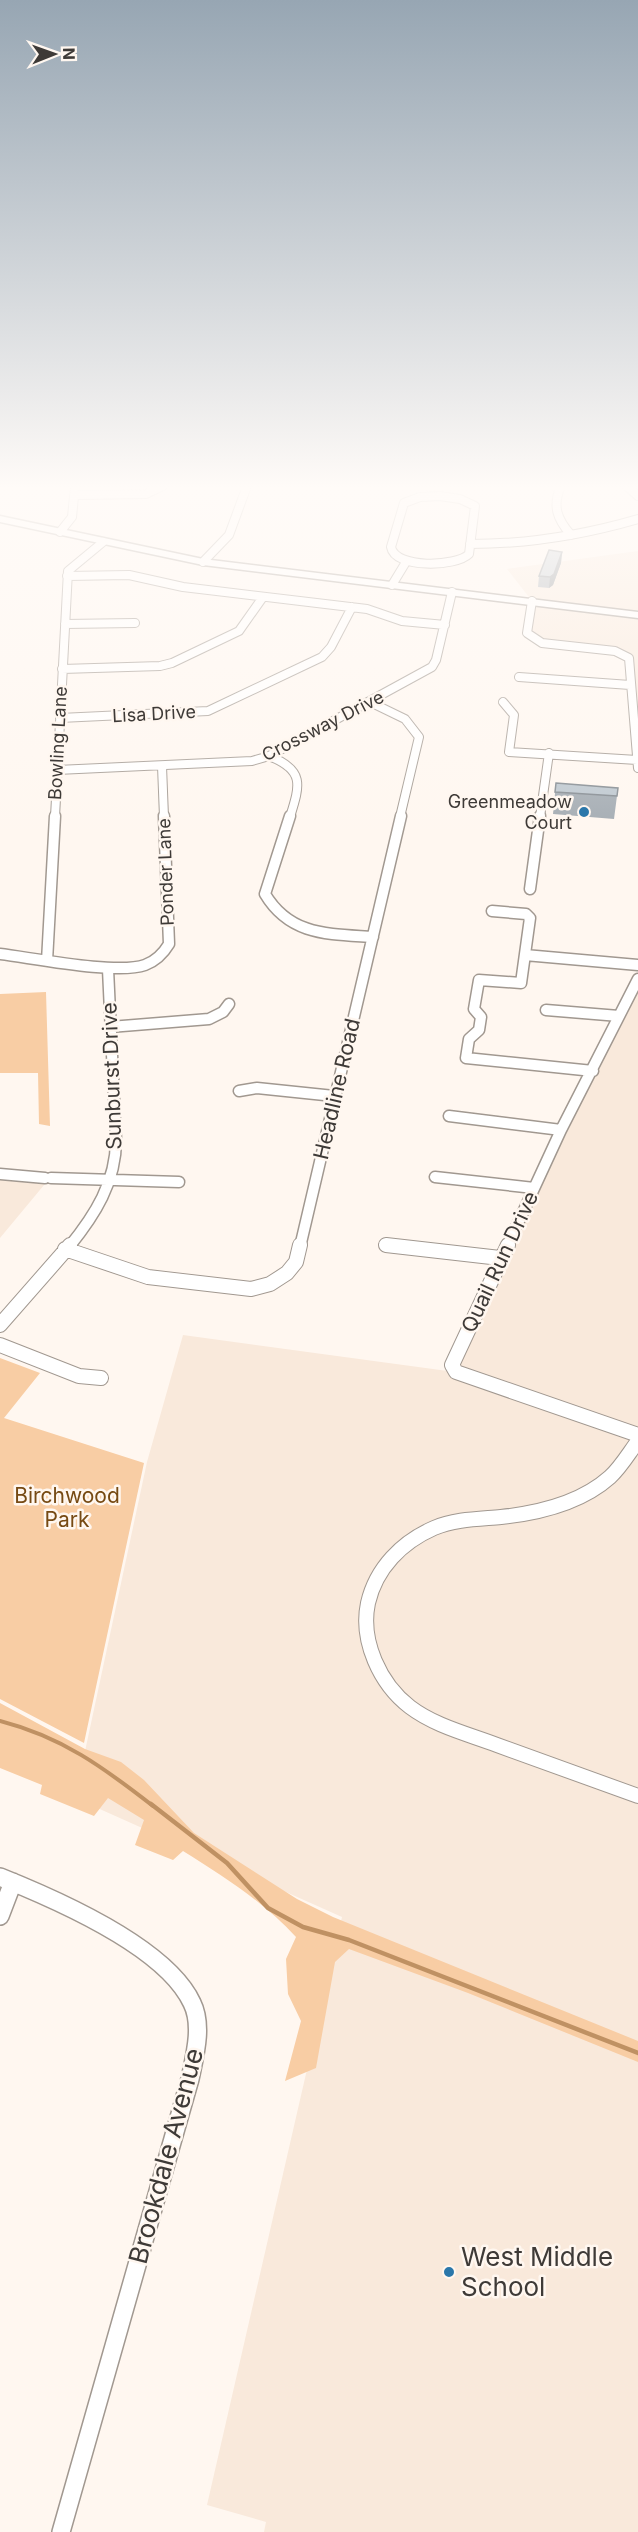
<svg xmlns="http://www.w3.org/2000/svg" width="638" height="2532" viewBox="0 0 638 2532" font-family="Inter,sans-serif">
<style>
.built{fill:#f9e9db}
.green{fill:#f8cda4}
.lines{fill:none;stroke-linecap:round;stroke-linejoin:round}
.stream-far1{stroke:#bf9163;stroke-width:4}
.stream{stroke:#bf9163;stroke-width:4.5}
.minor-far3-casing{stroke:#a19890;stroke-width:10}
.minor-far2-casing{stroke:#a19890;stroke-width:13}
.minor-far1-casing{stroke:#a19890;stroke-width:16}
.minor-casing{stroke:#a19890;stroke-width:20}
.major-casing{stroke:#a19890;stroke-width:3}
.minor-far3{stroke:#fff;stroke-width:8}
.minor-far2{stroke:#fff;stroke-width:10}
.minor-far1{stroke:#fff;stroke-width:14}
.minor{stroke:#fff;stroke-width:17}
.major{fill:#fff;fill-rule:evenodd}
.wall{fill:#a3abb2}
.shaded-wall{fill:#848b91}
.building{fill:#bdc7cf;stroke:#848b91;stroke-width:1.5}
.poi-dot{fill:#2b77aa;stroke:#fff7f0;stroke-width:2}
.labels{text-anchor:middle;stroke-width:5;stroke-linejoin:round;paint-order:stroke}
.far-street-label{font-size:18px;fill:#3e3a37;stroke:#fff7f0}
.far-poi-label{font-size:18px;fill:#3e3a37;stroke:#fff7f0;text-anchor:end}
.street-label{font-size:21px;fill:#3e3a37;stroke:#fff7f0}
.park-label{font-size:21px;fill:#774a13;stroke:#fff7f0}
.near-street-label{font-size:26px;fill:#3e3a37;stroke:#fff7f0}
.near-poi-label{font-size:26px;fill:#3e3a37;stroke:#fff7f0;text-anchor:start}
</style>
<rect width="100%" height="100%" fill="#fff7f0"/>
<path class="built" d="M638 551V768L625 654 543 643 527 633 532 601 507 569Z
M638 979V2532H264L266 2522 207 2505 342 1917 75 1798 147 1462 183 1335 455 1372 452 1365Z
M0 1168 54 1173 0 1238Z"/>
<path class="green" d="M46 992 50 1126 39 1124 38 1073H0V994Z
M0 1358 40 1373 4 1418 144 1463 84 1743 0 1699Z
M0 1703 85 1749 121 1762 144 1780 194 1833 297 1899 333 1917 638 2041V2062L468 1993 349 1949 335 1962 316 2068 285 2081 301 2021 288 1994 286 1959 296 1937C264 1902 223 1876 183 1851L173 1860 135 1845 144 1820 108 1798 94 1816 40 1794 42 1785 0 1768Z"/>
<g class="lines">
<path class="stream-far1" d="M0 1721C62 1737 103 1767 153 1806"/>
<path class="stream" d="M151 1804 227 1863 268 1908 303 1927 349 1940 638 2053"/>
<defs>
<path id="minor-far3" d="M561 486C552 506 557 519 571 535
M627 486 638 496
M75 495 146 494 163 486
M440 496 460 499 475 506 469 554C456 567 395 569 391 547L404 503 420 497Z
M60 532 72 517 75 486
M470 544C527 544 583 535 638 519
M203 562 229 535 247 486
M67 576 129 575 183 587 367 609 402 621 445 625
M392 585 406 562
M532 601 527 633 542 643 615 651 629 658 638 768
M65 624 135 623
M62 669 160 666 172 663 239 631 263 597
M519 677 630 685
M370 702 405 719 419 737 400 817
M503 702 514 715 509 752 637 760
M60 718 208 711 322 657 331 647 352 607
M269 756C305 770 300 785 290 817
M162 766 164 817
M57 770 252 761 269 756 432 667 436 660 452 592
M55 817 68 571 103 542
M540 817 549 753"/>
<path id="minor-far2" d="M290 816 265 894C290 936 329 934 373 937
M530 889 540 816
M492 911 526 914 530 918 521 983 479 980 474 1009 481 1017 479 1030 469 1039 466 1058 593 1071
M0 954C33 958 117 975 145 965 156 961 163 954 169 944L164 816
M525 955 638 965
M47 961 55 816
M546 1010 619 1016
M110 1027 209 1019 223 1012 229 1004
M239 1091 257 1088 334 1096
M449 1116 561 1130
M0 1174 45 1178
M435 1177 534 1188
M51 1178 179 1182
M385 1245 399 1247
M69 1247C95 1215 116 1182 116 1140L108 969
M300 1247 401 816
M507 1247 561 1130 638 979"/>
<path id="minor-far1" d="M386 1245 500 1258
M508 1245 452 1365 456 1372 638 1435
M65 1249 148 1277 251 1289 270 1284 287 1273 296 1262 300 1245
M0 1325 70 1245
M0 1345 79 1376 101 1378
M638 1441C629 1453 621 1467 610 1477 581 1503 539 1513 501 1517 479 1519 455 1519 434 1528 402 1542 376 1568 368 1603 360 1641 380 1684 410 1707 435 1726 468 1734 497 1745 544 1762 591 1779 638 1796"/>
<path id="minor" d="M0 1877C55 1899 166 1947 192 2003 203 2025 195 2055 190 2079L61 2532
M0 1916 13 1882"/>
<path id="major" d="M0 516 203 559 638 612V618L203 565 0 522Z"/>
</defs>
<use href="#minor-far3" class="minor-far3-casing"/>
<use href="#minor-far2" class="minor-far2-casing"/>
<use href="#minor-far1" class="minor-far1-casing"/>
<use href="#minor" class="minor-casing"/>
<use href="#major" class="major-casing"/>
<use href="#minor-far3" class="minor-far3"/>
<use href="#minor-far2" class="minor-far2"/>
<use href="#minor-far1" class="minor-far1"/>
<use href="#minor" class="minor"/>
<use href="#major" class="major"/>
</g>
<path class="wall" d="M562 552 561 563 553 585 549 588 538 587 539 576Z
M556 783 618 788 614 819 553 814Z"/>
<path class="shaded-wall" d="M562 552 561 563 553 585 549 588 550 577Z"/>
<path class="building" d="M549 550 562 552 554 574 550 577 539 576Z
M556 783 618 788 617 796 555 792Z"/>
<linearGradient id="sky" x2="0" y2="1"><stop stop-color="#97a6b3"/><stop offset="0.58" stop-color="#fffbf8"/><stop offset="1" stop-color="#fffbf8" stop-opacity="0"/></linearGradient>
<rect width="638" height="841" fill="url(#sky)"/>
<g class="poi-dot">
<circle cx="584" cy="812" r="6"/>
<circle cx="449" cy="2272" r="6"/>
</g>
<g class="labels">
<g class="far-street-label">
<text transform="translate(154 714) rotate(-3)" y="6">Lisa Drive</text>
<text transform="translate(323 726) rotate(-27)" y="6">Crossway Drive</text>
<text transform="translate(58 743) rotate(-87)" y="6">Bowling Lane</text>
<text transform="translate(166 872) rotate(-92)" y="6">Ponder Lane</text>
</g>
<g class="far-poi-label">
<text x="572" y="808">Greenmeadow<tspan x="572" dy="21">Court</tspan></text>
</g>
<g class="street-label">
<text transform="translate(112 1076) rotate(-92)" y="7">Sunburst Drive</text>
<text transform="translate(337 1089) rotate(-77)" y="7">Headline Road</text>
<text transform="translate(500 1262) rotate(-65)" y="7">Quail Run Drive</text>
</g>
<g class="park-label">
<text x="67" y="1503">Birchwood<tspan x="67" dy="24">Park</tspan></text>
</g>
<g class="near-street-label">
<text transform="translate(166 2156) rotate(-75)" y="9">Brookdale Avenue</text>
</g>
<g class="near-poi-label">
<text x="461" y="2266">West Middle<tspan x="461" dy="30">School</tspan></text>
</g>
</g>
<g transform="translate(54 54) rotate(89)" stroke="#fff7f0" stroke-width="4.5" paint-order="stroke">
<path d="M0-4.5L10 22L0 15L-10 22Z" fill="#3e3a37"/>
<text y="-9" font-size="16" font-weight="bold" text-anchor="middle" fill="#3e3a37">N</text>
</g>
</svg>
